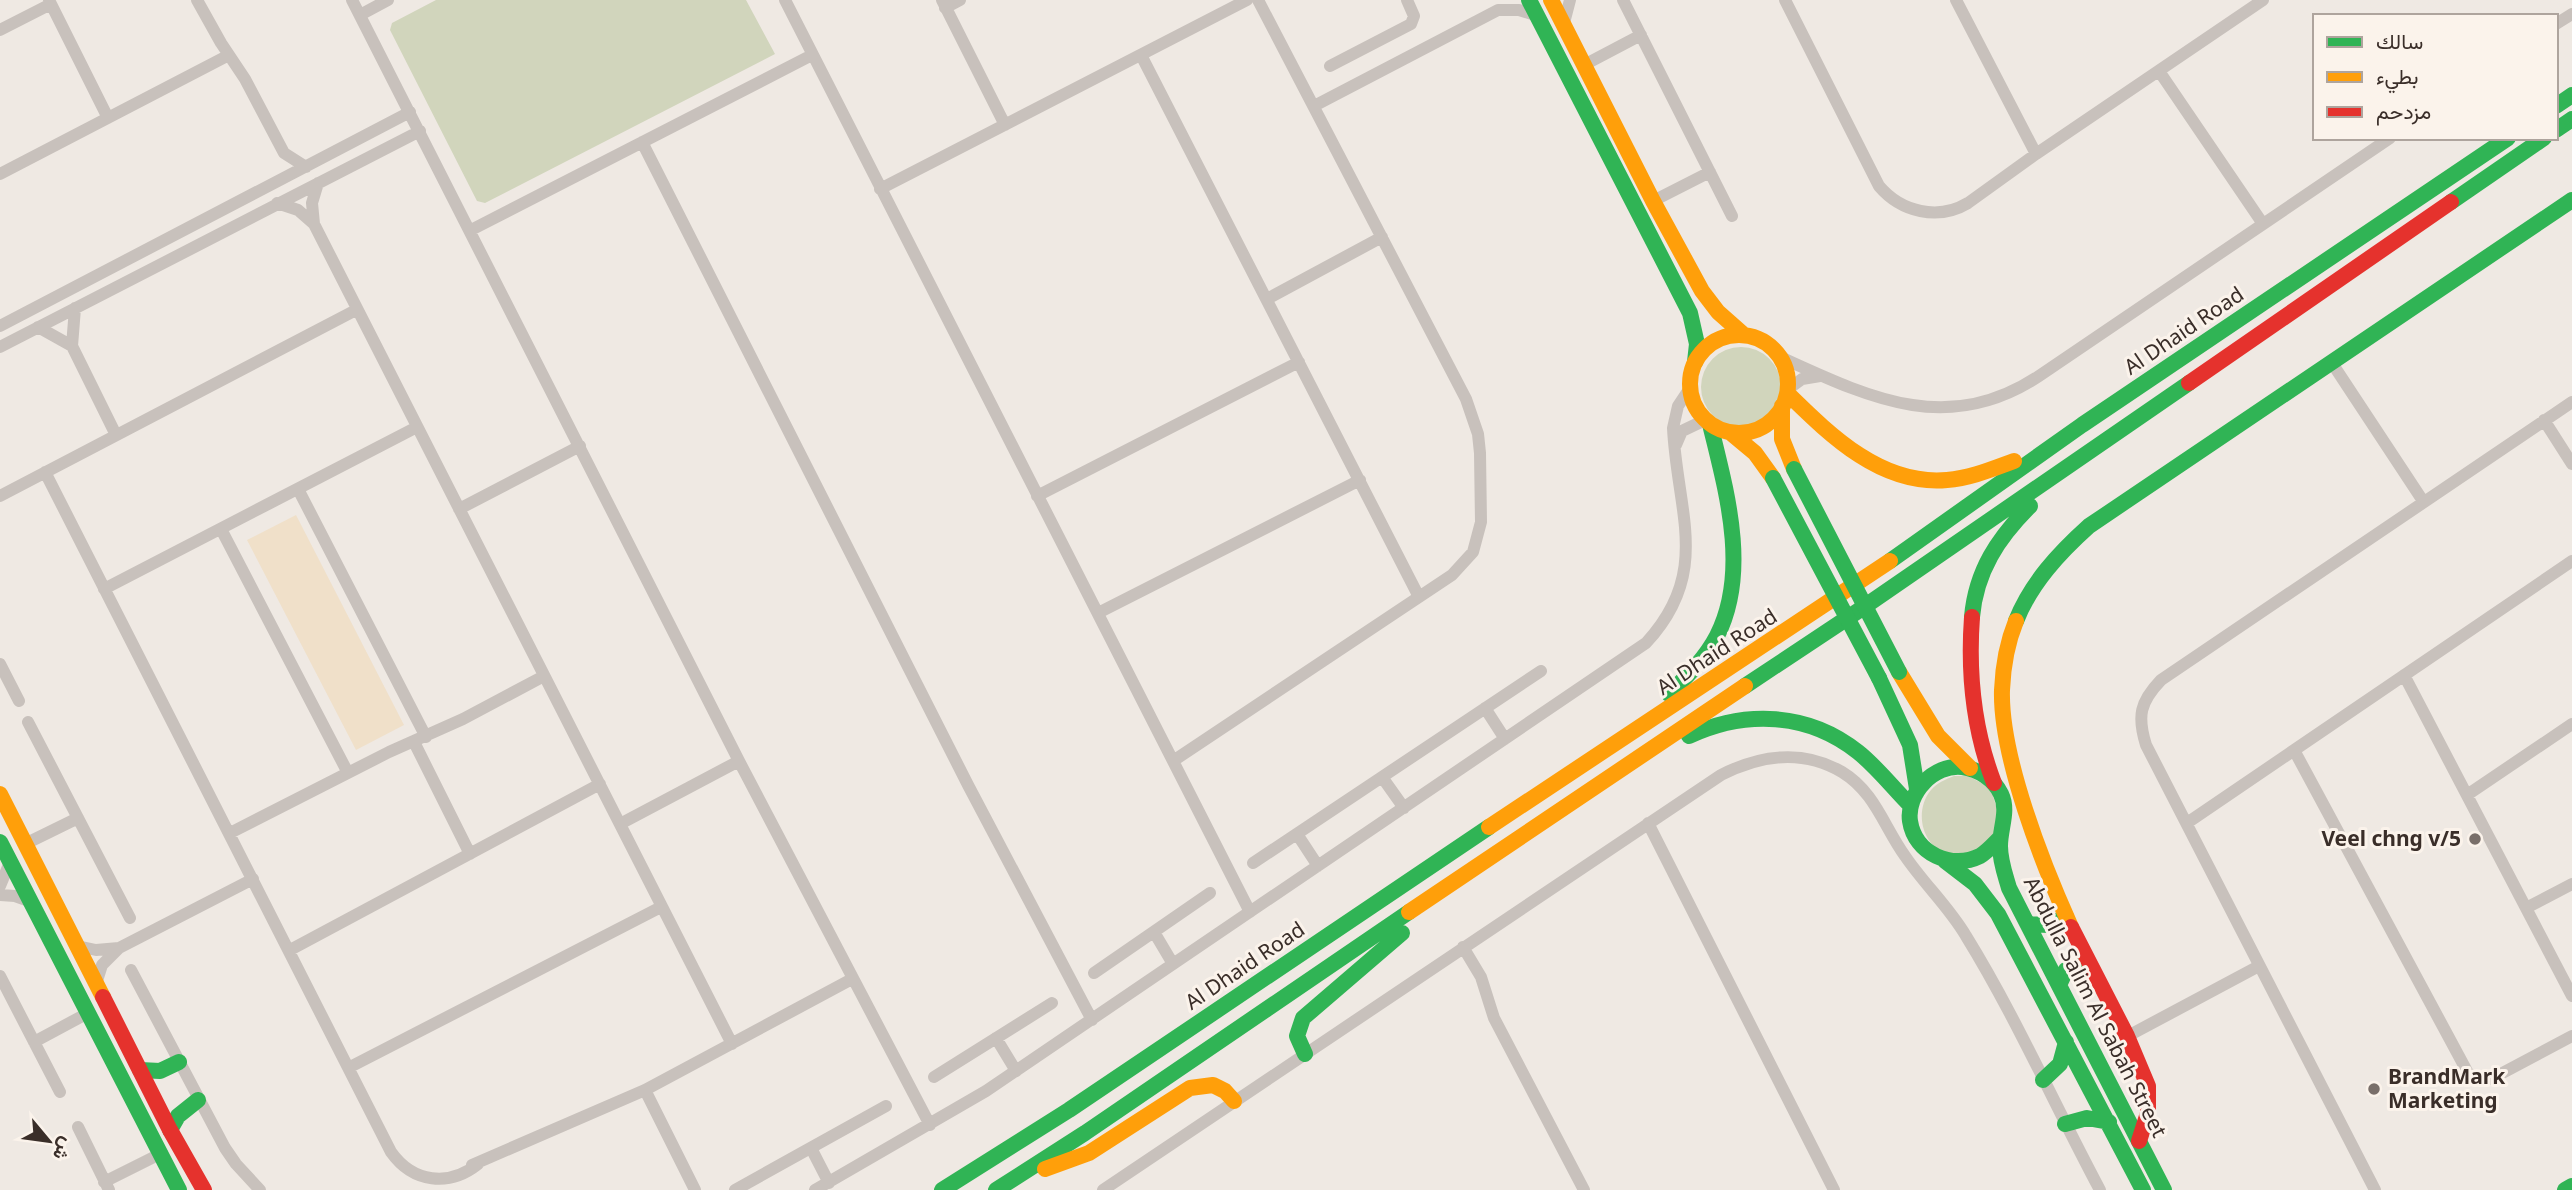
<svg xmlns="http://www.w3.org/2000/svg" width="2572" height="1190" viewBox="0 0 2572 1190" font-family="'Noto Sans',Vazirmatn,sans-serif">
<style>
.green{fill:#d1d5bc}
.sand{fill:#f0e0c9}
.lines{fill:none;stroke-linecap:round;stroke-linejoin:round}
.street{stroke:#c8c1bc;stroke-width:12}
.fast{stroke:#30b455;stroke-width:16}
.slow{stroke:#ff9f0a;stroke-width:16}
.jam{stroke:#e5322d;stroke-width:16}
.fast-bridge{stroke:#30b455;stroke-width:16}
.poi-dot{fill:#796f6a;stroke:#fbf3eb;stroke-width:2.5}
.labels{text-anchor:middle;stroke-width:6;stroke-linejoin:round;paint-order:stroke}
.street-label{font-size:21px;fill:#3a2e29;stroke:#fbf3eb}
.poi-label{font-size:21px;font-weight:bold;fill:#3a2e29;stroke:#fbf3eb;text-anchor:end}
</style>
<rect width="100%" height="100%" fill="#efe9e3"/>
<path class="green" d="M436 0H746L775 54 485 203 477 201 390 30 392 23Z
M1701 387a40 40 0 1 1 80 0a40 40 0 1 1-80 0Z
M1954 776H1968L1991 788 2001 825 1976 854C1967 854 1956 857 1948 854 1921 846 1914 810 1931 790 1937 783 1946 779 1954 776Z"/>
<path class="sand" d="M296 515 404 725 356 750 247 540Z"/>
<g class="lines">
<path class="street" d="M49 0 108 118
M197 0 221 43 245 79 284 153 306 167
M352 0 739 761 930 1125
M785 0 1250 912
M942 0 1005 125
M1623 0 1732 216
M1785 0 1879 186C1901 212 1938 221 1968 203L2036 154 2263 0
M1956 0 2036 154
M945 8 960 0
M360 15 388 0
M1564 23 1570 0
M2556 24 2572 14
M0 30 51 4
M1141 55 1419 597
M1584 65 1641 35
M1330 66 1411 24 1414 16 1407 0
M2159 71 2263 224
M1314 106 1498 10H1519L1538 16
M642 142 968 785 1092 1020
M0 174 229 55
M880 189 1247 0
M1653 201 1710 172
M277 203 298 210 314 224 732 1044
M314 224 312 203 318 183
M471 230 812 55
M1267 299 1382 237
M75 308 72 346 116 435
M0 326 410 112
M38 327 72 346
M0 347 420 131
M1778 356C1868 397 1947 437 2039 376L2390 138
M2332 363 2423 501
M1787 390 1802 379 1820 376
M2544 420 2572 464
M1676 445 1682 431 1705 420
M45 472 391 1152C413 1183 449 1187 478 1164
M298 489 426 737
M0 496 356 310
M1037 496 1299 362
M459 509 580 446
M221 529 348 773
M104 589 417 427
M1098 613 1360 480
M0 664 19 701
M2404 675 2572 996
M1485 708 1505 739
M28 722 130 918
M414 742 470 854
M2294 750 2468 1073C2477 1079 2483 1081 2493 1078L2572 1036
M1173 761 1452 575 1473 552 1481 522 1480 453 1478 434 1466 399 1258 0
M1382 777 1404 808
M2467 795 2572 724
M1648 823 1834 1190
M2187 823 2572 561
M620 824 739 761
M230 833 389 752 463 719 544 676
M1297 834 1318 866
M25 844 78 818
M1253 863 1541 671
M0 886 10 862
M0 895 15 896 32 902
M2526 908 2572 884
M1154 932 1173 964
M77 946 96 950 119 948
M1463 947 1481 977 1494 1018 1584 1190
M290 950 600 784
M131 970 225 1148 236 1164 260 1190
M1094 973 1210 893
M0 976 60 1092
M96 984 102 965 119 948 253 879
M2126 1037 2259 966
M996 1038 1016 1071
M34 1042 88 1013
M350 1067 661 907
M934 1077 1052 1003
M645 1090 695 1190
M78 1127 109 1190
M811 1148 829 1183
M472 1165 645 1090 852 979
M104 1182 162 1153
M735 1190 886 1106
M815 1190 986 1091 1646 643C1712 572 1677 512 1673 428L1678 406 1690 388
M1103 1190 1721 775C1760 755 1803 749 1842 772 1875 792 1884 827 1905 856 1924 884 1949 907 1966 936 2016 1017 2055 1106 2100 1190
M2375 1190 2146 745C2137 716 2140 702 2161 680L2572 402"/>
<path class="fast" d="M1529 0 1690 313 1697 344 1695 362
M2556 106 2572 95
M2556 130 2572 119
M2451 202 2544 138
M1890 561 2082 425 2508 138
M1972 617C1976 571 1998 538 2030 506
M2016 621C2031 583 2059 553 2089 526L2572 200
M1879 678 1910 745 1917 789
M1745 686 1858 611 2189 383
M1669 694C1687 676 1705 659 1717 636 1750 571 1726 490 1710 424
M1689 736C1745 710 1808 712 1858 752 1877 767 1893 788 1911 806
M2000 838C1994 844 1987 852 1980 856 1952 870 1915 854 1910 821 1906 793 1934 764 1962 767 1978 769 1994 779 2001 794 2009 811 2000 828 2000 846 2000 861 2005 874 2009 888L2164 1190
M0 842 179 1190
M1945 861 1975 884 1998 914 2143 1190
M2028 924 2048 925 2066 917
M2059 985 2066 970 2085 956
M1305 1054 1297 1036 1303 1018 1402 933
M140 1070 160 1071 179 1062
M2043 1080 2060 1064 2066 1042
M2065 1124 2087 1118 2109 1122
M170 1130 178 1116 198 1100
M942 1190 1069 1110 1489 827
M996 1190 1085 1133 1409 912
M2565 1190 2572 1186"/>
<path class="slow" d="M1551 0 1653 201 1702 291 1718 312 1744 335
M1690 384a49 49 0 1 1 98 0a49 49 0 1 1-98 0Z
M1787 393C1830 435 1881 486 1947 480 1971 478 1992 469 2014 461
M1782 406V439L1794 469
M1731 433 1755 453 1773 478
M2016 621C2007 643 2003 666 2002 690 2000 756 2043 865 2071 927
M1899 672 1938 736 1970 768
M0 794 103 997
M1489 827 1890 561
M1409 912 1745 686
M1045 1169 1089 1153 1190 1088 1213 1085 1225 1091 1234 1101"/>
<path class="jam" d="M2189 383 2451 202
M1972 617C1968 672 1974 731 1994 783
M2071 927 2127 1036 2148 1086V1113L2139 1141
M103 997 170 1130 204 1190"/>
<path class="fast-bridge" d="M1794 469 1899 672
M1773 478 1879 678"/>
</g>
<g class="poi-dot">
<circle cx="2475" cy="839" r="7"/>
<circle cx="2374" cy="1089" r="7"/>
</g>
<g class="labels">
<g class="street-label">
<text transform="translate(2184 331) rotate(-34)" y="7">Al Dhaid Road</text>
<text transform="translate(1717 652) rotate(-33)" y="7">Al Dhaid Road</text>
<text transform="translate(1245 966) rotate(-34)" y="7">Al Dhaid Road</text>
<text transform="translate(2095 1007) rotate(63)" y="7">Abdulla Salim Al Sabah Street</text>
</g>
<g class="poi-label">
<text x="2461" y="846">Veel chng v/5</text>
<text x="2388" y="1084" text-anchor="start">BrandMark<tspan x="2388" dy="24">Marketing</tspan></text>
</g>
</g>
<rect x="2313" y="14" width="245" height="126" fill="#fbf3eb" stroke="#aea49d" stroke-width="2"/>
<rect x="2327" y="37" width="35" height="10" fill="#30b455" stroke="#aea49d" stroke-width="2"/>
<text x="2376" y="49" font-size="21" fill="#3a2e29">سالك</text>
<rect x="2327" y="72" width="35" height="10" fill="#ff9f0a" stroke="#aea49d" stroke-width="2"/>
<text x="2376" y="84" font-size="21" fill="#3a2e29">بطيء</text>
<rect x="2327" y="107" width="35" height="10" fill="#e5322d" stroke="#aea49d" stroke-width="2"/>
<text x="2376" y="119" font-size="21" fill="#3a2e29">مزدحم</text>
<g transform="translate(49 1141) rotate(119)" stroke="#fbf3eb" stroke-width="5" paint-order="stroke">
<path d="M0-5L12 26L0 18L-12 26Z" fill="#3a2e29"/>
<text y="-10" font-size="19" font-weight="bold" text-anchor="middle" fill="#3a2e29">ش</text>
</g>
</svg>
